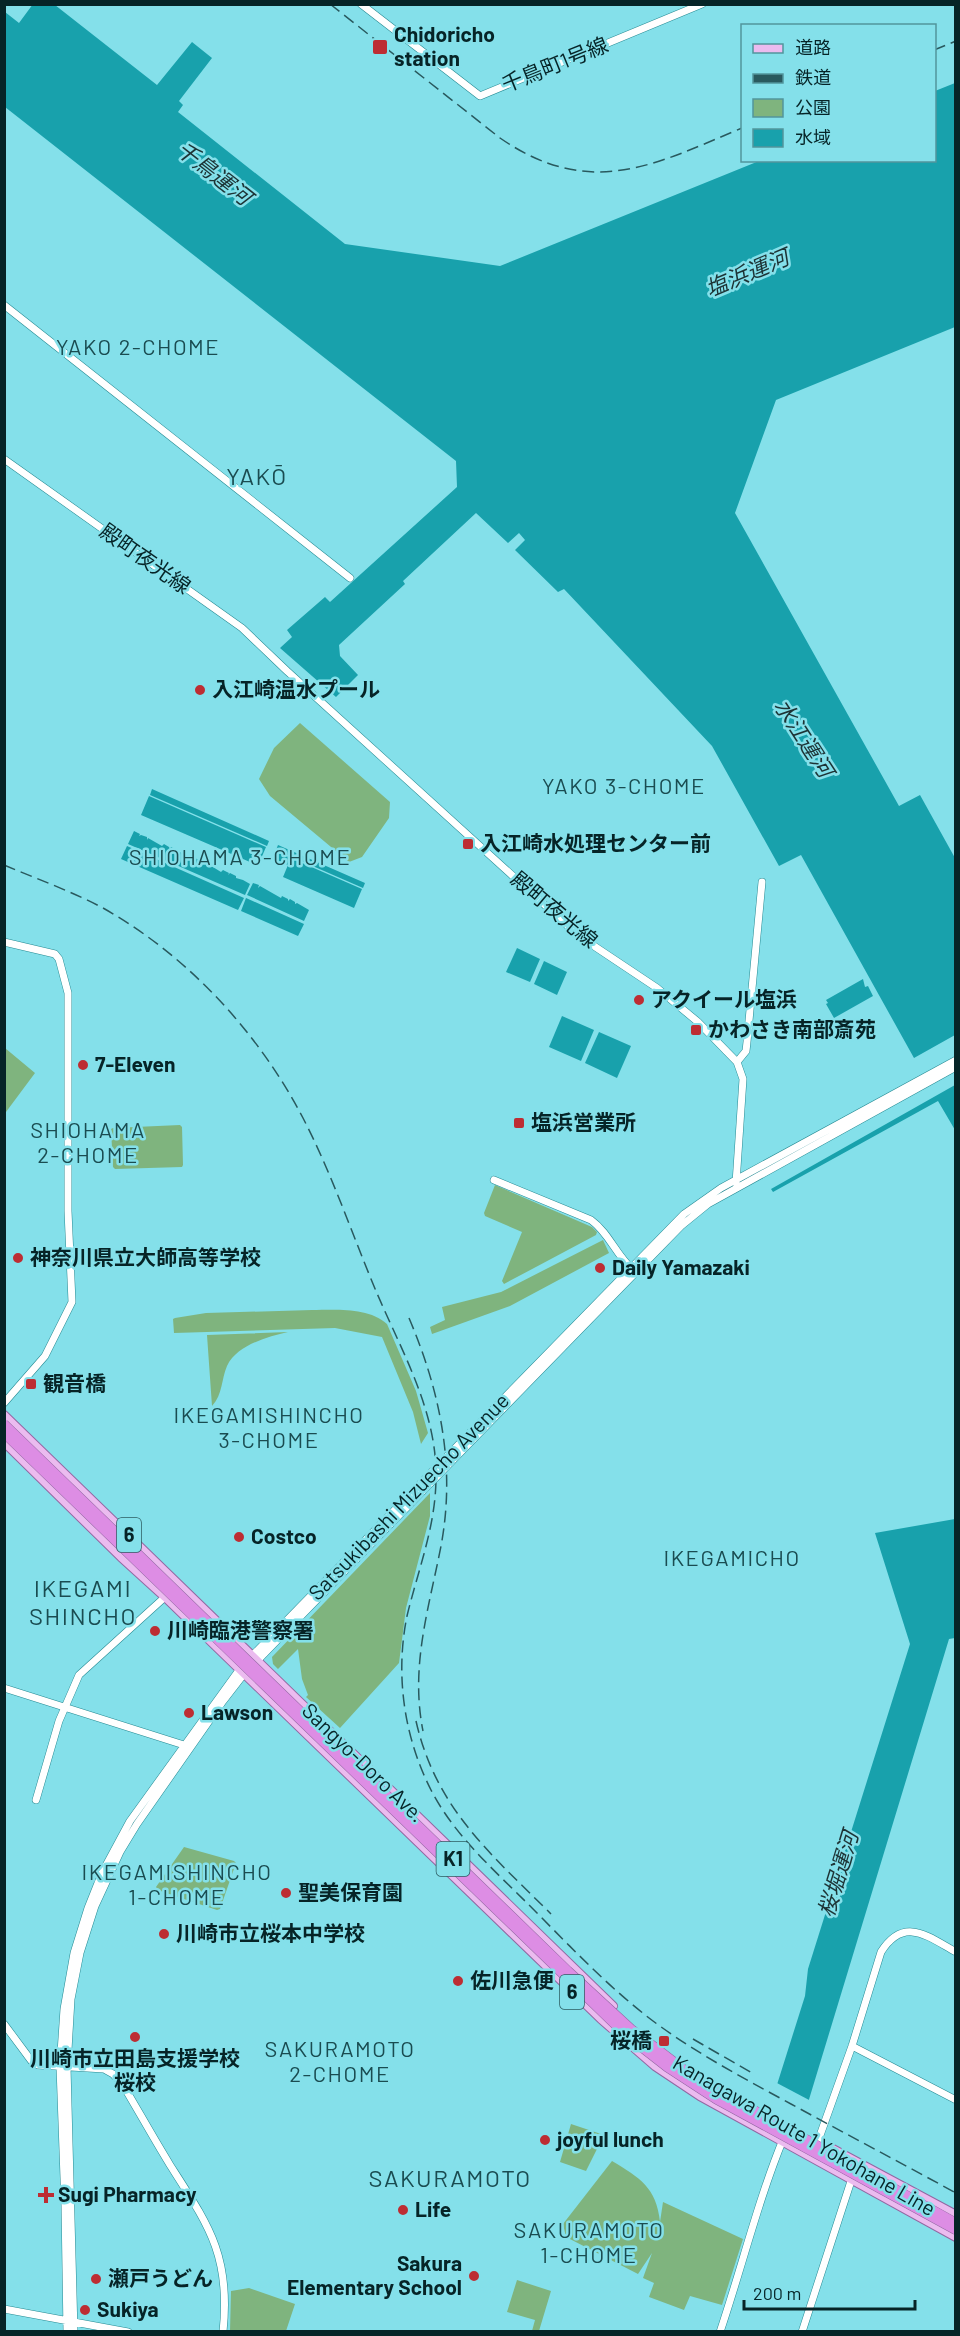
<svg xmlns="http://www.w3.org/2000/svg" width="960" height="2336" viewBox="0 0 960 2336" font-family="Barlow,'Noto Sans JP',sans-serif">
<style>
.green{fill:#7fb47e}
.water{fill:#18a1ac}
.pier{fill:#84e0ea}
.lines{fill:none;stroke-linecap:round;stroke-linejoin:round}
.minor-casing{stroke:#258a93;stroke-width:8}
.major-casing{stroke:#9268a2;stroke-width:10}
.minor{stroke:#fff;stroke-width:7}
.major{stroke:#ebbbef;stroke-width:8}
.rail{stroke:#29595e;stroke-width:1.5;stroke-dasharray:12 6;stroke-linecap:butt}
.highway-bridge-casing{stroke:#9268a2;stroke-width:10;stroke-linecap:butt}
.highway-bridge{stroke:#dd8de4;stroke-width:9}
.poi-dot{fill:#bd2d33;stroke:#84e0ea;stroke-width:2}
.labels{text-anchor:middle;stroke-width:5;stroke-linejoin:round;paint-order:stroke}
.shield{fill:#84e0ea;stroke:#2c5c62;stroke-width:1.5}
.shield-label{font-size:20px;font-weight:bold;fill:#062427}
.poi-label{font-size:21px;font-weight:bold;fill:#062427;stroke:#84e0ea;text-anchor:start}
.street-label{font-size:21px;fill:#062427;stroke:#84e0ea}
.water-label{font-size:22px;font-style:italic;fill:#1d3335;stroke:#84e0ea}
.neighbourhood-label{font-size:22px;letter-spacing:1.5px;fill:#1a4c51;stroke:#84e0ea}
.quarter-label{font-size:24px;letter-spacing:1.5px;fill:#1a4c51;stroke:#84e0ea}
</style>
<rect width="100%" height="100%" fill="#84e0ea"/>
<path class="green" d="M300 723 390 802 389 818 362 857 349 862 270 796 259 779 274 748Z
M5 1048 35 1073 6 1112 4 1111Z
M180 1125 182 1127 183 1165 182 1167 115 1169 113 1167 111 1129 113 1128Z
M495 1185 592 1227 597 1232 596 1235 504 1284 502 1281 522 1232 485 1216 484 1213Z
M603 1240 609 1253 510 1306 432 1334 430 1327 445 1320 442 1307 501 1292Z
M312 1310C336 1310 368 1307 387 1324L416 1391 428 1433 421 1444 413 1412 382 1337 335 1328 174 1333 173 1319 175 1318 206 1313Z
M288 1332C267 1337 237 1345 227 1366 221 1380 223 1394 212 1406L207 1335Z
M430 1493V1516L406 1608 399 1663 340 1728 306 1697 308 1695 302 1679 298 1649 278 1669 273 1664 272 1657Z
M184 1847 234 1861 236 1863 220 1909 217 1910 157 1890 156 1887Z
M571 2124 604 2135 586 2171 560 2162Z
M612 2161C640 2178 656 2187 660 2222L663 2202 743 2239 722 2305 690 2296 684 2310 649 2297 654 2283 643 2278 652 2253 638 2274 566 2237 563 2224Z
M517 2280 551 2291 539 2331H532L535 2320 507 2312Z
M249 2288 295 2304 286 2331H230L231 2291Z"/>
<path class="water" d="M33 4 55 5 157 85 192 42 212 58 179 101 183 105 178 112 345 244 500 266 759 161 934 160 935 91 955 83V327L776 400 735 513 899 806 920 795 955 858V1035L914 1058 801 855 779 866 712 746 564 589 558 592 515 550 525 540 519 533 508 543 476 513 403 581 405 584 339 645 340 656 358 675 336 697 280 648 292 637 287 630 325 597 330 602 457 487 456 461 5 107V12L19 23Z
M152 789 269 841 267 846 150 795Z
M149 796 266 847 260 861 253 858 250 862 141 815Z
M134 831 140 834 139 836 141 835 147 837V840L148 838 162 846 164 844 169 847 170 850 171 847 177 850 176 852 178 851 192 859 193 857 199 860 198 862 201 860 207 863 206 865 208 864 221 872 223 870 229 873 228 875 230 873 236 876V878L243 880 250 884 245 895 128 844Z
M278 845 365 883 363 888 276 850Z
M127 846 244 898 238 910 121 859Z
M277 852 362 889 354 908 283 877 288 865 273 859Z
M253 883 259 885 258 888 260 886 281 898 282 896 288 899V901L290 899 295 902V904L297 903 309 910 304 921 247 895Z
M246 898 304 924 298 936 241 911Z
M517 948 540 959 530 982 506 972Z
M544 961 567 972 557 995 534 984Z
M863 979 865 987 868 986 873 996 834 1018 826 1004 828 1003 826 1000Z
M562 1016 594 1030 581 1061 549 1047Z
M599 1032 631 1046 617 1078 585 1063Z
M955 1085V1130L938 1101 773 1192 771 1189Z
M955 1519V1638L949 1639 807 2106 775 2091 805 1996 808 1969 910 1644 875 1533Z"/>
<path class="pier" d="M775 2082 811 2101 809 2108 806 2109 773 2093Z"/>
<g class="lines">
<defs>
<path id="minor" d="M361 4 480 96 702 4
M4 305 350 578
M4 459 242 628 287 671 579 936 657 988 698 1022 737 1062 743 1079 736 1183
M4 942 55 954 59 959 68 993V1211L72 1302 45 1356 4 1403
M737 1062 746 1051 747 1042 762 882
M494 1180 591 1220C609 1233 616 1255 633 1270
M250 1658 684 1214 721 1188 956 1060
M255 1663 681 1226 708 1204 956 1067
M4 1688 184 1745
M36 1800 59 1721 79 1675 165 1597
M4 2024 33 2063 38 2065 104 2069 113 2074 123 2085C139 2112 154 2139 170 2165 209 2226 231 2256 223 2332
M852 2046 956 2100
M818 2141 852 2046 881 1952C904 1916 927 1936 956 1952
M4 2309 128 2332
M67 2332 65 2206 60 2067 64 2009 74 1953 88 1908 102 1873 130 1821 242 1666
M74 2332 67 2067 71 1999 80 1953 95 1906 120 1852 137 1824 223 1701 247 1670
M720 2332C742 2267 758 2200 784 2137
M802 2332 852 2178"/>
<path id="major" d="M4 1415 613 2006
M4 1442 121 1557 165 1597 601 2019 655 2066 700 2096 956 2237
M829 2147 956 2215"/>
</defs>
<use href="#minor" class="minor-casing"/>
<use href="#major" class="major-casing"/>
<use href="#minor" class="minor"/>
<use href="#major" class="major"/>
<path class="rail" d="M330 4 500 138C590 200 654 165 742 128
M934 50 956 41
M4 865C37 879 71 891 103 908 188 956 258 1032 303 1118 332 1174 352 1234 376 1291 401 1350 437 1411 436 1477 436 1526 418 1570 407 1616 395 1675 404 1737 431 1790 454 1835 494 1870 529 1905 569 1945 608 1987 653 2021 696 2053 743 2078 791 2104 846 2134 901 2163 956 2193
M409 1318C440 1391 456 1466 441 1546 429 1608 410 1666 423 1731
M416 1721C436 1809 491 1854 551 1914
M693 2039 752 2073"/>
<defs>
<path id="highway-bridge" d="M4 1424 568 1971 631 2029 691 2075 956 2223
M4 1433 626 2035 667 2067 716 2099 956 2230"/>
</defs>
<use href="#highway-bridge" class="highway-bridge-casing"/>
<use href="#highway-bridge" class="highway-bridge"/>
</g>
<g class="poi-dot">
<rect x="372" y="39" width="16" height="16" rx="3"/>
<circle cx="200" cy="690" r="6"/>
<rect x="462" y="838" width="12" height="12" rx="3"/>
<circle cx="639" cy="1000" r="6"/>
<rect x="690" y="1024" width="12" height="12" rx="3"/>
<circle cx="83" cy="1065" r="6"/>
<rect x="513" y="1117" width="12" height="12" rx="3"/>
<circle cx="18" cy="1258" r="6"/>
<circle cx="600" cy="1268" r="6"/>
<rect x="25" y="1378" width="12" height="12" rx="3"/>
<circle cx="239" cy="1537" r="6"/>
<circle cx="155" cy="1631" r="6"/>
<circle cx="189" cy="1713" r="6"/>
<circle cx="286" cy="1893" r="6"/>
<circle cx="164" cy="1934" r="6"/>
<circle cx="458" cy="1981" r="6"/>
<circle cx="135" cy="2037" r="6"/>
<rect x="658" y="2035" width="12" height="12" rx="3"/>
<circle cx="545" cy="2140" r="6"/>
<path d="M43 2186h6v6h6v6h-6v6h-6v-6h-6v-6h6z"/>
<circle cx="403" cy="2210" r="6"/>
<circle cx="474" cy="2276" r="6"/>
<circle cx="96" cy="2279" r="6"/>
<circle cx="85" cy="2310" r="6"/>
</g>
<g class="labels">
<g class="shield">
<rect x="117" y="1518" width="24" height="34" rx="4.5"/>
<rect x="436.5" y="1842" width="33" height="34" rx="4.5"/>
<rect x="560" y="1975" width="24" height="34" rx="4.5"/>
</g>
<g class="shield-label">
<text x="129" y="1542">6</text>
<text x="453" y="1866">K1</text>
<text x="572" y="1999">6</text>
</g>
<g class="poi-label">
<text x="394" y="42">Chidoricho<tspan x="394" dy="24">station</tspan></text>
<text x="212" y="697">入江崎温水プール</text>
<text x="480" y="851">入江崎水処理センター前</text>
<text x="651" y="1007">アクイール塩浜</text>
<text x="708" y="1037">かわさき南部斎苑</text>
<text x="95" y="1072">7-Eleven</text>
<text x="531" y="1130">塩浜営業所</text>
<text x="30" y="1265">神奈川県立大師高等学校</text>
<text x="612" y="1275">Daily Yamazaki</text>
<text x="43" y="1391">観音橋</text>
<text x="251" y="1544">Costco</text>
<text x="167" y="1638">川崎臨港警察署</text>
<text x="201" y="1720">Lawson</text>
<text x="298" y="1900">聖美保育園</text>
<text x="176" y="1941">川崎市立桜本中学校</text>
<text x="470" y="1988">佐川急便</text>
<text x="652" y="2048" text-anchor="end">桜橋</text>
<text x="135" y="2066" text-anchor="middle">川崎市立田島支援学校<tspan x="135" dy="24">桜校</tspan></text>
<text x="557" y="2147">joyful lunch</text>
<text x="58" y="2202">Sugi Pharmacy</text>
<text x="415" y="2217">Life</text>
<text x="462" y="2271" text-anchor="end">Sakura<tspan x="462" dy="24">Elementary School</tspan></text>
<text x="108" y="2286">瀬戸うどん</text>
<text x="97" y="2317">Sukiya</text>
</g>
<g class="street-label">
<text transform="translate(555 65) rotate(-22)" y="7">千鳥町1号線</text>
<text transform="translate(145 559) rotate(35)" y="7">殿町夜光線</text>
<text transform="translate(554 910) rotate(40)" y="7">殿町夜光線</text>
<text transform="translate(409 1497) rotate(-46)" y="7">Satsukibashi Mizuecho Avenue</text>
<text transform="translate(363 1763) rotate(44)" y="7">Sangyo-Doro Ave.</text>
<text transform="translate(804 2136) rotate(30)" y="7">Kanagawa Route 1 Yokohane Line</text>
</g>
<g class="water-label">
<text transform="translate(214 173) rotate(38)" y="8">千鳥運河</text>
<text transform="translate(747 273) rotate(-23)" y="8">塩浜運河</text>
<text transform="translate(804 738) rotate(57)" y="8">水江運河</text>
<text transform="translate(838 1874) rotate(-73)" y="8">桜堀運河</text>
</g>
<g class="neighbourhood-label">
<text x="138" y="355">YAKO 2-CHOME</text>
<text x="624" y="794">YAKO 3-CHOME</text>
<text x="240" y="865">SHIOHAMA 3-CHOME</text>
<text x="88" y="1138">SHIOHAMA<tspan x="88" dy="25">2-CHOME</tspan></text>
<text x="269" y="1423">IKEGAMISHINCHO<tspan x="269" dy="25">3-CHOME</tspan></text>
<text x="732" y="1566">IKEGAMICHO</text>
<text x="177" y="1880">IKEGAMISHINCHO<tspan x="177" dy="25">1-CHOME</tspan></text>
<text x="340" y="2057">SAKURAMOTO<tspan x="340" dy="25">2-CHOME</tspan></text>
<text x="589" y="2238">SAKURAMOTO<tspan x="589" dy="25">1-CHOME</tspan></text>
</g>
<g class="quarter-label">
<text x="257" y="485">YAKŌ</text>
<text x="83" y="1597">IKEGAMI<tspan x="83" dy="28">SHINCHO</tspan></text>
<text x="450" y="2187">SAKURAMOTO</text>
</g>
</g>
<rect width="960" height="2336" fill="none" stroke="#062427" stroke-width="12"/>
<rect x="741" y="24" width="195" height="138" fill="#84e0ea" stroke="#52959c" stroke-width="1.5"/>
<rect x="753" y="44" width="30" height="9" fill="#ebbbef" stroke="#52959c" stroke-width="1.5"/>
<text x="795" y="54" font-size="18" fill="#062427">道路</text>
<rect x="753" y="74" width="30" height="9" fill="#29595e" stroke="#52959c" stroke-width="1.5"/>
<text x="795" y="84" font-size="18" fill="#062427">鉄道</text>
<rect x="753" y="99" width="30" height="18" fill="#7fb47e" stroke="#52959c" stroke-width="1.5"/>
<text x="795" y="114" font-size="18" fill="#062427">公園</text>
<rect x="753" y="129" width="30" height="18" fill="#18a1ac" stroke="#52959c" stroke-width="1.5"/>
<text x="795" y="144" font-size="18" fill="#062427">水域</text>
<path d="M744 2300v9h171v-9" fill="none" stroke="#062427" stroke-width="3"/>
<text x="753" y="2300" font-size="18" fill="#062427" stroke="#84e0ea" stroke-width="4.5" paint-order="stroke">200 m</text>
</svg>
